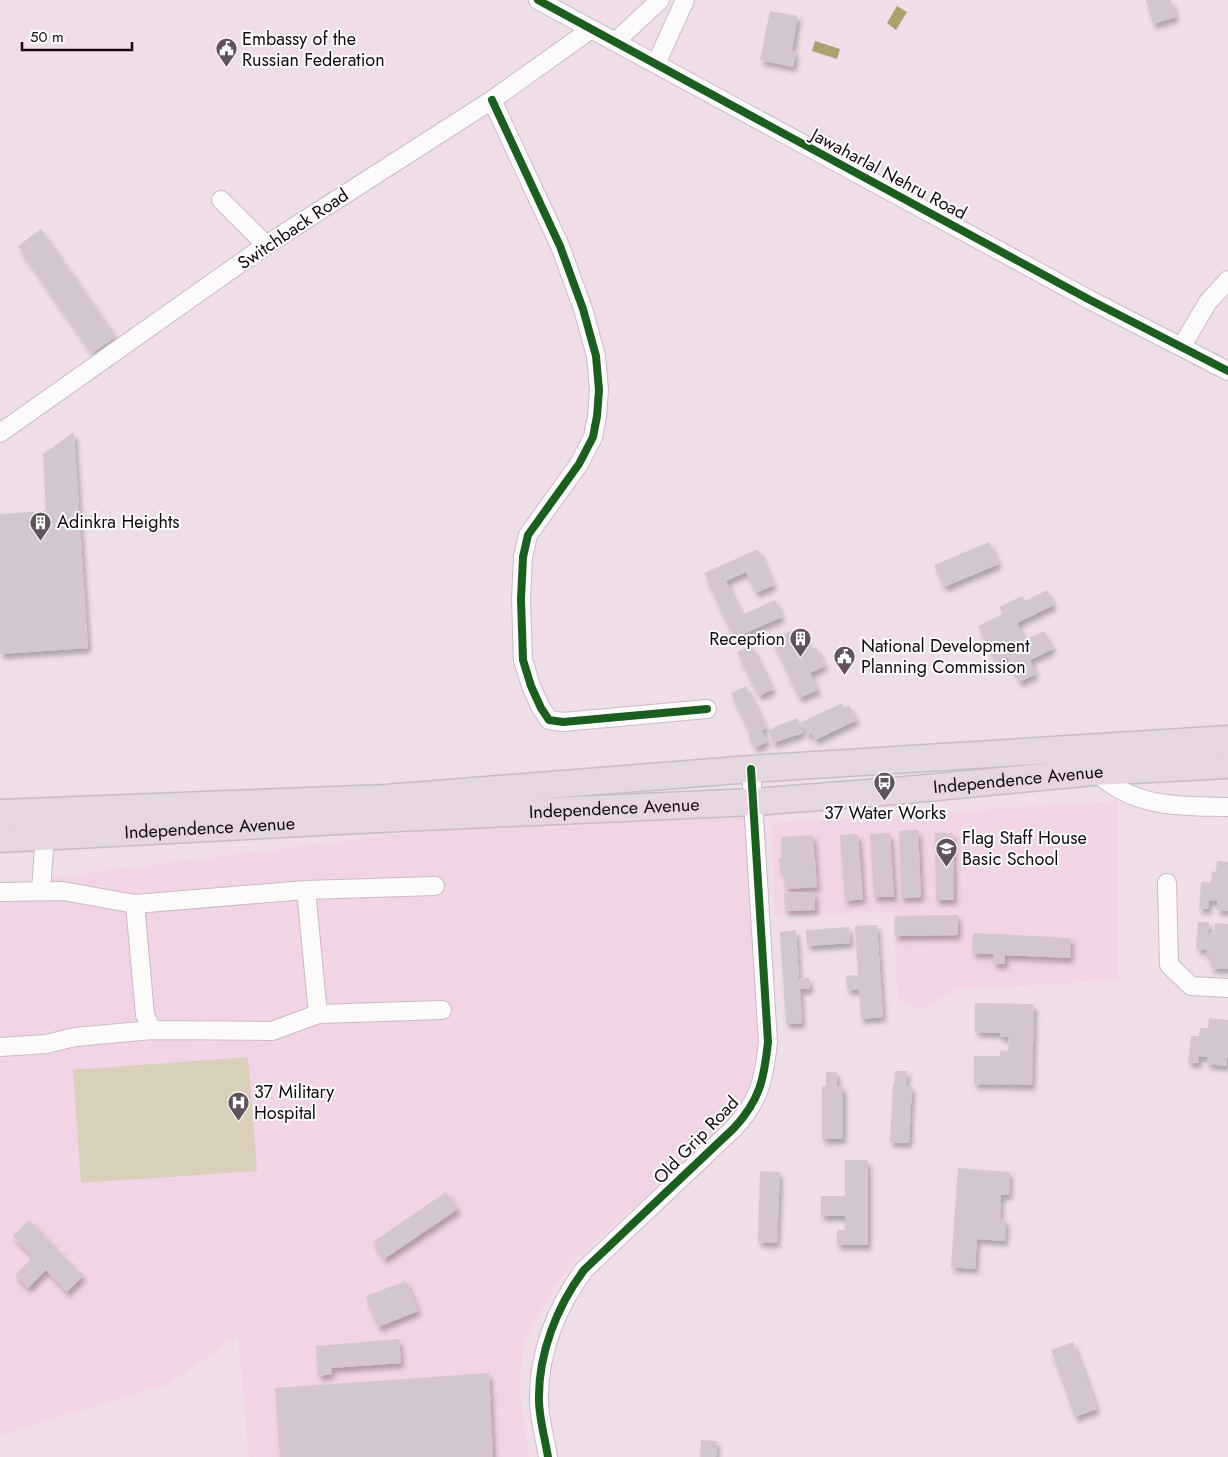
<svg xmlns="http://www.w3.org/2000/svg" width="1228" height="1457" viewBox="0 0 1228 1457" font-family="Jost,sans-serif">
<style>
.built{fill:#f1d4e5}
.green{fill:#d8d0b8}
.water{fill:#a9a16e}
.building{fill:#d4c6ce;filter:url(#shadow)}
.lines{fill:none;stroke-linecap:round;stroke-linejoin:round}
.minor-casing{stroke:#cabcc4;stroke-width:20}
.highway-casing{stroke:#c6bdc2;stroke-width:29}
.minor{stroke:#fdfafc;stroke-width:18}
.highway{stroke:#e5d6e0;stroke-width:26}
.cycleway-casing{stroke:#fff;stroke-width:11}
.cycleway{stroke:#1b5e20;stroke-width:8}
.labels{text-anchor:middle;stroke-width:4;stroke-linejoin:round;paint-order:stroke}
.poi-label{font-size:18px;fill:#13080f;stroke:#fff;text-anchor:start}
.street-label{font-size:18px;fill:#13080f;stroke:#fff}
</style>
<defs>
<filter id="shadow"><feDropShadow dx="3" dy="5" stdDeviation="2.5" flood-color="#0004"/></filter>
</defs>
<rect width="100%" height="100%" fill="#efdee8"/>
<path class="built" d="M1118 801V980L955 990 921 1010 898 1000 893 912 774 915 772 823Z
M751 817 764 1044 755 1089 697 1150 572 1263 547 1300 524 1343 519 1388 529 1457H249L238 1336 168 1384 0 1435V884L464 826Z"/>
<path class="green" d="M248 1057 257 1171 81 1183 73 1070Z"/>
<path class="water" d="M897 6 907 12 896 30 887 23Z
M815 41 840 49 837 59 812 51Z"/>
<path class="building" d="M1146 0H1171L1176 17 1153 24Z
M770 11 798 16 792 51 796 52 793 67 760 60Z
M41 229 116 337 92 353 18 246Z
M74 432 88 648 0 654V514L46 511 43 454Z
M989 542 999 564 944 587 934 565Z
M758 549 774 585 756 593 746 572 726 581 742 615 775 600 782 617 734 638 704 573Z
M1047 590 1054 605 1017 623 1025 640 1044 631 1053 649 1030 660 1036 674 1019 682 1007 657 996 663 978 626 1003 614 999 607 1022 596 1025 601Z
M800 627 810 649 816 647 825 666 810 673 818 690 799 698 772 639Z
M751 645 773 689 759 696 737 652Z
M746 686 766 728 762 730 767 742 755 748 748 735 750 734 731 693Z
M842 703 844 708 849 705 857 720 815 740 812 733 808 735 802 722Z
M798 718 803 733 773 743 769 730 774 728V727Z
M918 830 921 897 901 898 899 831Z
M890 833 894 897H874L870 834Z
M935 833H953L954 900H936Z
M858 834 863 899 845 901 840 835Z
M813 835 817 887 785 889 783 871H780L779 858H782L781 837Z
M1217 861 1228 862V911L1217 910V901L1209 900 1208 909H1199L1201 882H1211L1212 871 1216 872Z
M815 892V910L785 911 784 893Z
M958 915V935L895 936V916Z
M1198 922H1209L1208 933 1214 934 1215 923 1228 924V969L1211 968 1212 957H1206L1207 950 1196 949Z
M877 925 883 1017 861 1019 859 989 847 990 846 976 858 975 855 926Z
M849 927 850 943 807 946 806 930Z
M796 930 799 979 809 978 810 989H800L802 1023 786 1024 780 932Z
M973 933 1071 938 1070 958 1005 955V964H993L994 954 972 953Z
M975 1003 1034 1004 1032 1085 974 1084V1056H1000V1050L1008 1051 1009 1037H1000V1033L975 1032Z
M1209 1018 1228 1020V1058H1227L1226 1066 1207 1064V1057L1199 1056 1198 1063H1188L1191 1036H1199L1200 1028H1208Z
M895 1071H907L906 1085 912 1086 909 1143 890 1142 893 1085H894Z
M826 1072H837V1086H843V1139H822V1086H826Z
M845 1160H868V1245H837V1230H845V1216H821V1196H845Z
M958 1168 1010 1172 1009 1195H1001L1000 1219 1006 1220 1005 1241 977 1239 975 1269 951 1267Z
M760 1171 780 1172 777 1243 758 1242Z
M446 1192 458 1209 384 1259 373 1242Z
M29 1220 83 1276 67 1292 46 1270 28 1288 15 1275 33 1257 13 1236Z
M406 1281 418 1311 378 1327 366 1296Z
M399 1339 401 1363 331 1368 332 1374 318 1376 316 1346Z
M1073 1342 1097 1409 1075 1417 1051 1350Z
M489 1373 493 1457H280L275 1388Z
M701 1440 717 1441 716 1457H700Z"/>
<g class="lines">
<defs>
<path id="minor" d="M538 0 1090 300 1228 371
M615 42 660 0
M656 64 685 0
M492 100 560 246 583 309 596 356 599 390 597 416 593 437 579 464 528 535 523 557 521 599 523 660 531 686 541 708 549 720 563 722 707 709
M221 200 266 245
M1182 346 1208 302 1228 280
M0 433 266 245 492 100 590 30
M1094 772C1102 777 1109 783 1117 788 1151 808 1190 806 1228 807
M1167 883 1169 965 1191 986 1228 988
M41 890 45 836
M306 890 318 1014
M0 892 63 891 135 904 306 890 435 886
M135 904 145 1015 152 1030 272 1031 318 1014 442 1010
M0 1047 46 1044 75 1037 152 1030
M548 1457C545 1438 539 1418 539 1400 538 1354 557 1306 584 1270L734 1128C760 1100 764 1079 768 1042L751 769"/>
<g id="highway">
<path d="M0 813 386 798 751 769 1228 739"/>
<path id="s1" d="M0 839 378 819 754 802 895 791 1094 772 1228 765"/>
</g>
</defs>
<use href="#minor" class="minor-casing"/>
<use href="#highway" class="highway-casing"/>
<use href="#minor" class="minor"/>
<use href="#highway" class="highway"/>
<defs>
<path id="cycleway" d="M538 0 1090 300 1228 371
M492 100 560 246 583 309 596 356 599 390 597 416 593 437 579 464 528 535 523 557 521 599 523 660 531 686 541 708 549 720 563 722 707 709
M548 1457C545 1438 539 1418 539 1400 538 1354 557 1306 584 1270L734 1128C760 1100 764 1079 768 1042L751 769"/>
</defs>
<use href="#cycleway" class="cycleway-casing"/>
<use href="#cycleway" class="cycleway"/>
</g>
<defs>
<symbol id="civic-pin" viewBox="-11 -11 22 30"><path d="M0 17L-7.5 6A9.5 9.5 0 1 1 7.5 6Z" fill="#60535b" stroke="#fff"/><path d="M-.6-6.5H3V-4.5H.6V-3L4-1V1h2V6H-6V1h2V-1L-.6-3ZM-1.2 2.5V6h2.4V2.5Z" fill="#fff"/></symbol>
<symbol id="building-pin" viewBox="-11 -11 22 30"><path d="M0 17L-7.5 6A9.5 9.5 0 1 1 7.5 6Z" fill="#60535b" stroke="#fff"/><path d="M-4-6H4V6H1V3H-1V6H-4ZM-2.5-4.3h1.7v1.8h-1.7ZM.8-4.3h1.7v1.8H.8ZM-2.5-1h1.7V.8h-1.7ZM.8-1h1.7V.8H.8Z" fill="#fff"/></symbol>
<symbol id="bus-pin" viewBox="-11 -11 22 30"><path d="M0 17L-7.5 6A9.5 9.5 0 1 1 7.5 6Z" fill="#60535b" stroke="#fff"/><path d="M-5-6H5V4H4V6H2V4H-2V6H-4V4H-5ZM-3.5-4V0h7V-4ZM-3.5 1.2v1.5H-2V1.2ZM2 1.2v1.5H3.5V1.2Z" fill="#fff"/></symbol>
<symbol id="school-pin" viewBox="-11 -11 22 30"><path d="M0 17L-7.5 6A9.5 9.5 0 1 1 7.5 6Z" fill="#60535b" stroke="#fff"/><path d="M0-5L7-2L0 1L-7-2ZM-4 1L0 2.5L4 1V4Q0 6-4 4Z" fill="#fff"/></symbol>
<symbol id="hospital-pin" viewBox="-11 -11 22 30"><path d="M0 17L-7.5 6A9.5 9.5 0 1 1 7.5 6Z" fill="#60535b" stroke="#fff"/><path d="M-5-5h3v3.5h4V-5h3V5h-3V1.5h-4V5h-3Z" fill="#fff"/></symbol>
</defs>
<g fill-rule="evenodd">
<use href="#civic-pin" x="214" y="36" width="25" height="34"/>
<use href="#building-pin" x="28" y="510" width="25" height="34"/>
<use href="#building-pin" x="788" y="626" width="25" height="34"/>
<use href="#civic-pin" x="832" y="644" width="25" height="34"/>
<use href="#bus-pin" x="872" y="770" width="25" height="34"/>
<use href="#school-pin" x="934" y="836" width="25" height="34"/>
<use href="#hospital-pin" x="226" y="1090" width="25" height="34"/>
</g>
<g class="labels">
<g class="poi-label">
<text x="242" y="45">Embassy of the<tspan x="242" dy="21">Russian Federation</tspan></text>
<text x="57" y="528">Adinkra Heights</text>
<text x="785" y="645" text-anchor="end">Reception</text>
<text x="861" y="652">National Development<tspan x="861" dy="21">Planning Commission</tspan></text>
<text x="885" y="819" text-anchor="middle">37 Water Works</text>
<text x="962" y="844">Flag Staff House<tspan x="962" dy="21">Basic School</tspan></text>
<text x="254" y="1098">37 Military<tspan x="254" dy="21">Hospital</tspan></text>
</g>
<g class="street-label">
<text transform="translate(889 174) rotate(28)" y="6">Jawaharlal Nehru Road</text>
<text transform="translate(293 229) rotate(-34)" y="6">Switchback Road</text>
<text dy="6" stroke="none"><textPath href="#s1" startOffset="1020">Independence Avenue</textPath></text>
<text dy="6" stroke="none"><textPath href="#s1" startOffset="615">Independence Avenue</textPath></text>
<text dy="6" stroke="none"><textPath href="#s1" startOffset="210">Independence Avenue</textPath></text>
<text transform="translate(696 1140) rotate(-46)" y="6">Old Grip Road</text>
</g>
</g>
<path d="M22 42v8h110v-8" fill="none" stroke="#13080f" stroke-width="2.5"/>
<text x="30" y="42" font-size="15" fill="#13080f" stroke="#ffffff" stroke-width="4" paint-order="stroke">50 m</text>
</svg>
